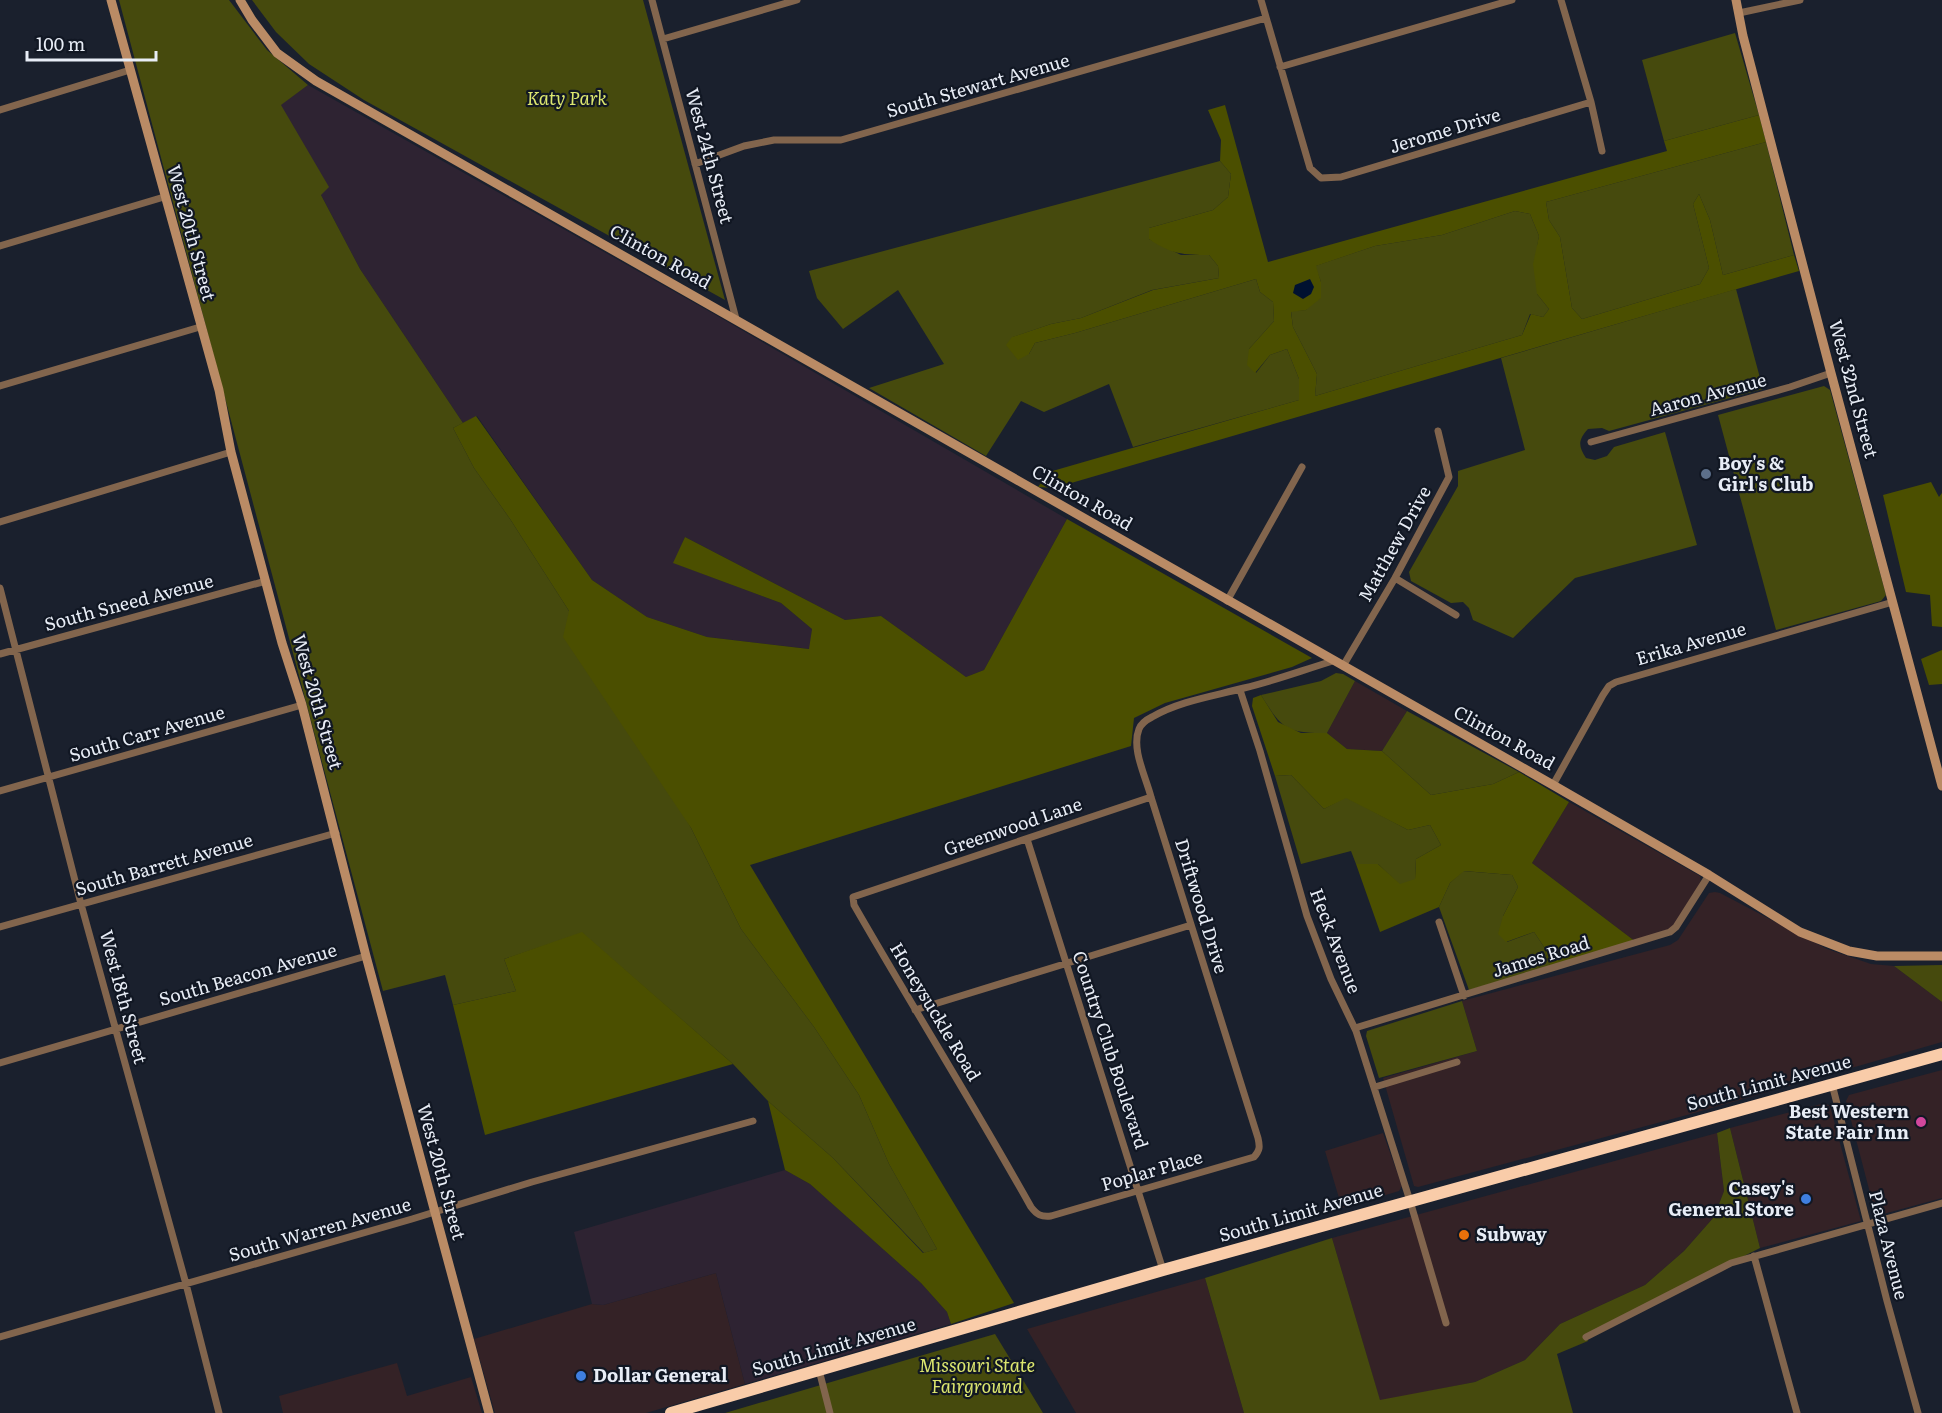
<svg xmlns="http://www.w3.org/2000/svg" width="1942" height="1413" viewBox="0 0 1942 1413" font-family="Literata,serif">
<style>
.commercial{fill:#342226}
.industrial{fill:#2e2332}
.green{fill:#464a0d}
.forest{fill:#4b4f00;fill-rule:evenodd}
.water{fill:#001130}
.lines{fill:none;stroke-linecap:round;stroke-linejoin:round}
.street{stroke:#82654d;stroke-width:7}
.secondary{stroke:#ba8b65;stroke-width:9}
.highway{stroke:#f9cca9;stroke-width:12}
.service-dot{fill:#5c6f8a;stroke:#111723;stroke-width:2}
.hotel-dot{fill:#d1479c;stroke:#111723;stroke-width:2}
.shop-dot{fill:#3f7fe0;stroke:#111723;stroke-width:2}
.food-dot{fill:#e8710a;stroke:#111723;stroke-width:2}
.labels{text-anchor:middle;stroke-width:4.5;stroke-linejoin:round;paint-order:stroke}
.street-label{font-size:18px;fill:#e8edf6;stroke:#111723}
.park-label{font-size:18px;font-style:italic;fill:#dde76f;stroke:#111723}
.poi-label{font-size:18px;font-weight:bold;fill:#e8edf6;stroke:#111723;text-anchor:start}
</style>
<rect width="100%" height="100%" fill="#1a202d"/>
<path class="commercial" d="M1355 681 1407 711 1382 751 1347 749 1327 733Z
M1569 802 1700 876 1701 883 1671 931 1636 942 1532 863Z
M1715 892 1720 893 1827 949 1871 964 1894 966 1942 1002V1042L1687 1115 1418 1187 1414 1186 1383 1078 1477 1051 1462 1001 1670 945 1678 940 1709 893Z
M1942 1070V1198L1876 1216 1846 1101 1849 1095Z
M1825 1103 1830 1106 1861 1221 1760 1248 1730 1128Z
M1383 1133 1402 1186 1399 1191 1342 1208 1325 1151Z
M1717 1133 1724 1191 1714 1217 1684 1251 1645 1285 1560 1324 1525 1360 1475 1382 1380 1401 1332 1238Z
M716 1273 745 1384 646 1413H495L474 1339 592 1304 603 1305Z
M1205 1278 1244 1413H1076L1027 1329Z
M397 1363 407 1396 471 1377 482 1413H283L279 1396Z"/>
<path class="industrial" d="M308 85 714 314 1067 519 984 670 966 677 881 616 845 620 685 537 674 563 781 603 812 629 810 649 707 637 647 617 592 580 477 416 463 423 360 269 321 195 280 105Z
M785 1170 810 1184 921 1283 947 1312 951 1324 745 1384 716 1273 603 1305 592 1304 574 1232Z"/>
<path class="green" d="M119 0H229L267 50 308 85 281 105 329 187 321 195 360 269 463 423 453 428 474 468 510 519 569 611 691 828 741 929 814 1027 859 1095 889 1164 937 1249 924 1253 833 1158 768 1101 733 1064 582 933 504 959 516 991 453 1005 445 975 383 991Z
M252 0H643L725 300 364 100 309 64 276 32Z
M1735 33 1759 115 1664 141 1642 60Z
M1766 142 1794 255 1723 275 1710 220 1699 194 1693 204 1709 268 1700 284 1582 319 1572 308 1560 237 1549 220 1546 202Z
M1220 161 1231 174 1228 197 1213 210 1149 228V239L1181 255H1209L1218 266 1219 278 1152 290 1081 318 1051 324 1013 337 1029 354 1035 343 1075 333 1256 279 1260 292 1273 302 1274 321 1249 349 1256 373 1270 355 1287 349 1299 379V400L1133 447 1109 384 1044 412 1021 401 986 456 869 388 944 364 898 290 843 329 817 298 809 271Z
M1515 211 1530 214 1539 236 1537 247V294L1549 309 1543 317 1530 314 1522 335 1315 396 1317 374 1293 327 1291 311 1306 310 1321 282 1315 266 1375 246 1442 235Z
M1736 289 1763 389 1609 431 1602 428 1588 429C1578 440 1578 446 1586 458L1595 460 1607 456 1614 447 1665 432 1697 545 1575 578 1513 638 1473 620 1469 608 1463 602 1451 603 1411 581 1409 572 1458 486V471L1525 450 1501 358Z
M1824 386 1830 390 1886 595 1881 601 1776 630 1718 415Z
M1336 673 1343 674 1355 681 1327 733C1286 733 1282 729 1261 695L1321 681Z
M1407 711 1519 772 1493 784 1431 795 1382 751Z
M1291 775 1324 809 1346 797 1408 830 1430 825 1441 845 1416 859 1415 880 1400 885 1378 864H1356L1351 851 1301 864 1275 776Z
M1463 871 1512 875 1518 887 1503 916 1507 942 1534 932 1544 947 1550 967 1469 990 1439 907 1450 883Z
M1942 965V1002L1894 966Z
M1462 1001 1477 1051 1379 1078 1366 1036 1367 1031Z
M1730 1128 1760 1248 1587 1335 1588 1341 1557 1354 1573 1413H1244L1205 1278 1332 1238 1380 1400 1475 1382 1525 1360 1560 1324 1645 1285 1684 1251 1714 1217 1724 1191 1717 1133Z
M995 1334 1043 1413H725Z"/>
<path class="forest" d="M1225 105 1268 262 1667 151 1664 141 1759 115 1766 142 1546 202 1549 220 1560 237 1572 308 1582 319 1700 284 1709 268 1693 204 1699 194 1710 220 1723 275 1794 255 1799 271 1054 488 1038 487 1049 472 1299 400V379L1287 349 1270 355 1255 373 1247 365 1249 349 1274 321 1273 302 1260 292 1256 279 1075 333 1035 343 1029 354 1018 360 1006 345 1012 337 1051 324 1081 318 1153 290 1219 278 1218 266 1209 255C1184 255 1170 254 1149 239V228L1213 210 1228 197 1231 174 1220 161 1221 140 1208 110ZM1515 211 1530 214 1539 236 1533 264 1537 294 1549 309 1543 317 1531 314 1522 335 1315 396 1317 374 1293 327 1291 312 1306 310 1321 298V282L1316 266 1375 246 1442 235Z
M476 416 592 580 647 617 707 637 809 649 812 629 781 603 673 563 685 537 845 620 881 616 966 677 984 670 1067 519 1312 658 1292 667 1165 703 1134 718 1131 746 750 865 1014 1303 951 1324 947 1312 921 1283 810 1184 785 1170 768 1101 833 1158 923 1253 937 1249 889 1164 859 1095 814 1027 741 929 691 828 563 637 569 611 510 519 474 468 453 428Z
M1931 482 1939 497 1942 493V627L1932 626 1930 595 1906 592 1883 495Z
M1942 650V684L1929 685 1921 659Z
M1261 695 1278 722 1301 733H1327L1347 749 1382 751 1431 795 1493 784 1519 772 1569 802 1532 863 1636 942 1550 967 1544 947 1534 932 1506 942 1498 934 1503 916 1518 887 1512 875 1464 871 1450 883 1439 907 1380 932 1356 864H1378L1400 884 1415 879 1416 859 1441 845 1430 825 1408 830 1346 798 1324 809 1291 775 1275 776 1252 706 1253 698Z
M582 932 733 1064 485 1135 453 1005 516 991 504 959Z"/>
<path class="water" d="M1310 279 1314 287 1311 294 1303 299 1293 293 1295 285Z"/>
<g class="lines">
<path class="street" d="M652 0 736 319
M1261 0 1310 168 1321 178 1341 177 1591 102
M1561 0 1591 102 1602 151
M1739 13 1800 0
M663 39 797 0
M1280 67 1512 0
M0 110 130 70
M695 164 744 146 774 140H841L1266 18
M0 246 164 197
M0 386 200 327
M1591 442 1790 387 1831 373
M0 522 231 452
M1395 578 1456 615
M0 588 81 904 186 1284 219 1413
M1227 601 1302 467
M0 654 266 581
M1343 666 1395 578 1449 477 1438 431
M1240 690 1260 751 1307 916 1331 979 1356 1031 1410 1201 1446 1323
M1553 785 1603 695 1609 686 1616 682 1893 602
M0 791 302 705
M1151 797 853 897 854 905C912 1006 974 1105 1031 1207 1037 1215 1041 1217 1051 1216L1254 1157C1260 1150 1260 1147 1258 1138L1151 797C1146 777 1131 749 1139 729 1141 724 1146 720 1152 717 1179 701 1214 696 1244 688 1274 681 1303 670 1333 661
M1027 839 1163 1270
M1439 922 1464 996
M0 927 336 833
M915 1010 1191 925
M1355 1028 1670 932 1676 927 1709 875
M0 1063 366 956
M1832 1084 1887 1301 1918 1413
M1375 1087 1457 1062
M1754 1256 1797 1413
M0 1337 412 1219 532 1182 753 1121
M1586 1337 1731 1263 1942 1203
M819 1370 830 1413"/>
<path class="secondary" d="M111 0 219 390 231 452 282 643 302 705 366 956 489 1413
M240 0 252 20 277 53 316 81 1553 785 1709 875 1800 932 1849 951 1877 956H1942
M1736 0 1743 36 1831 373 1942 786"/>
<path class="highway" d="M671 1413 1163 1270 1942 1054"/>
</g>
<circle class="service-dot" cx="1706" cy="474" r="6"/>
<circle class="hotel-dot" cx="1921" cy="1122" r="6"/>
<g class="shop-dot">
<circle cx="1806" cy="1199" r="6"/>
<circle cx="581" cy="1376" r="6"/>
</g>
<circle class="food-dot" cx="1464" cy="1235" r="6"/>
<g class="labels">
<g class="street-label">
<text transform="translate(978 86) rotate(-16)" y="6">South Stewart Avenue</text>
<text transform="translate(1445 131) rotate(-17)" y="6">Jerome Drive</text>
<text transform="translate(709 156) rotate(75)" y="6">West 24th Street</text>
<text transform="translate(191 233) rotate(75)" y="6">West 20th Street</text>
<text transform="translate(660 257) rotate(29)" y="6">Clinton Road</text>
<text transform="translate(1853 389) rotate(75)" y="6">West 32nd Street</text>
<text transform="translate(1708 395) rotate(-15)" y="6">Aaron Avenue</text>
<text transform="translate(1082 498) rotate(30)" y="6">Clinton Road</text>
<text transform="translate(1395 544) rotate(-61)" y="6">Matthew Drive</text>
<text transform="translate(129 603) rotate(-15)" y="6">South Sneed Avenue</text>
<text transform="translate(1691 644) rotate(-16)" y="6">Erika Avenue</text>
<text transform="translate(317 702) rotate(74)" y="6">West 20th Street</text>
<text transform="translate(147 734) rotate(-16)" y="6">South Carr Avenue</text>
<text transform="translate(1504 738) rotate(29)" y="6">Clinton Road</text>
<text transform="translate(1013 827) rotate(-19)" y="6">Greenwood Lane</text>
<text transform="translate(164 865) rotate(-16)" y="6">South Barrett Avenue</text>
<text transform="translate(1201 906) rotate(73)" y="6">Driftwood Drive</text>
<text transform="translate(1335 941) rotate(69)" y="6">Heck Avenue</text>
<text transform="translate(1541 957) rotate(-17)" y="6">James Road</text>
<text transform="translate(248 975) rotate(-16)" y="6">South Beacon Avenue</text>
<text transform="translate(123 997) rotate(75)" y="6">West 18th Street</text>
<text transform="translate(935 1012) rotate(59)" y="6">Honeysuckle Road</text>
<text transform="translate(1110 1050) rotate(72)" y="6">Country Club Boulevard</text>
<text transform="translate(1769 1083) rotate(-15)" y="6">South Limit Avenue</text>
<text transform="translate(1152 1171) rotate(-16)" y="6">Poplar Place</text>
<text transform="translate(441 1172) rotate(75)" y="6">West 20th Street</text>
<text transform="translate(1301 1213) rotate(-16)" y="6">South Limit Avenue</text>
<text transform="translate(320 1230) rotate(-16)" y="6">South Warren Avenue</text>
<text transform="translate(1888 1245) rotate(76)" y="6">Plaza Avenue</text>
<text transform="translate(834 1347) rotate(-16)" y="6">South Limit Avenue</text>
</g>
<g class="park-label">
<text x="567" y="105">Katy Park</text>
<text x="977" y="1372">Missouri State<tspan x="977" dy="21">Fairground</tspan></text>
</g>
<g class="poi-label">
<text x="1718" y="470">Boy's &amp;<tspan x="1718" dy="21">Girl's Club</tspan></text>
<text x="1909" y="1118" text-anchor="end">Best Western<tspan x="1909" dy="21">State Fair Inn</tspan></text>
<text x="1794" y="1195" text-anchor="end">Casey's<tspan x="1794" dy="21">General Store</tspan></text>
<text x="1476" y="1241">Subway</text>
<text x="593" y="1382">Dollar General</text>
</g>
</g>
<path d="M27 51v9h129v-9" fill="none" stroke="#e8edf6" stroke-width="3"/>
<text x="36" y="51" font-size="18" fill="#e8edf6" stroke="#111723" stroke-width="4.5" paint-order="stroke">100 m</text>
</svg>
